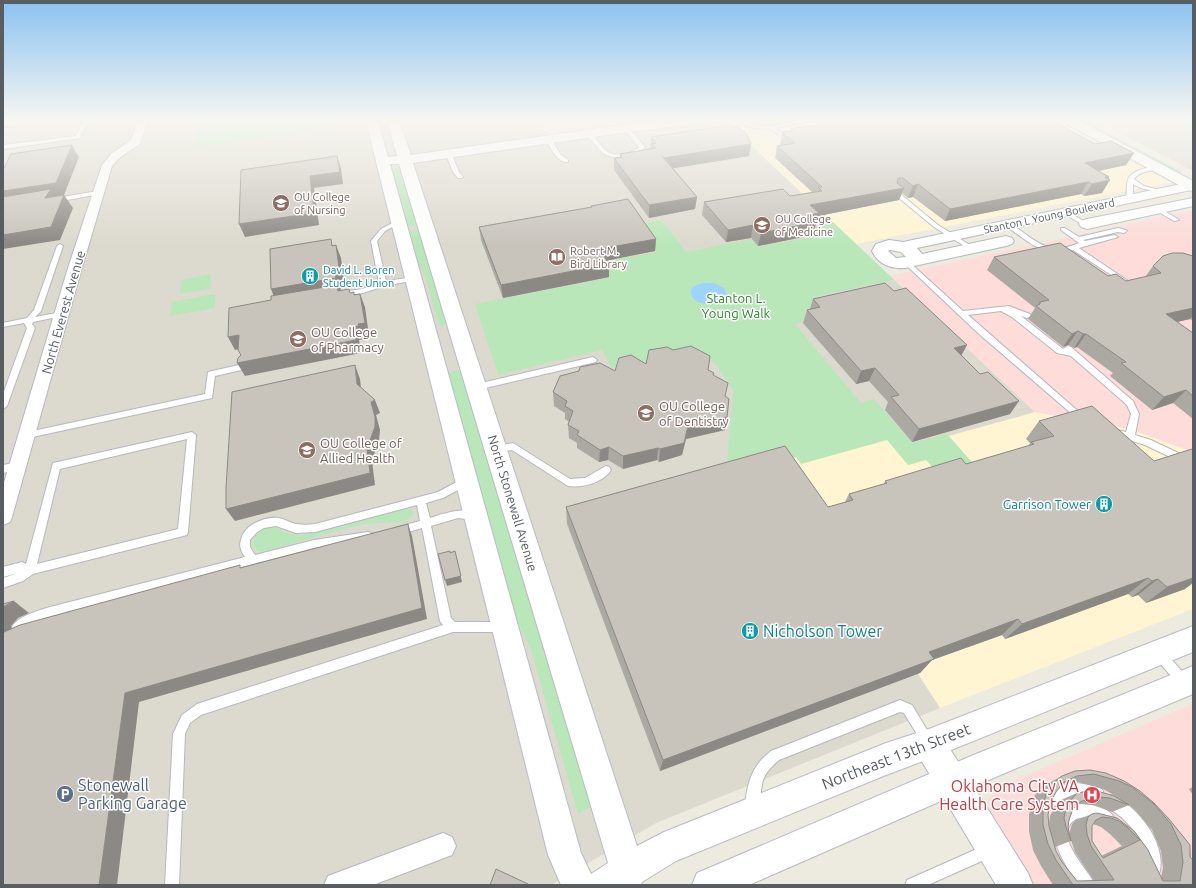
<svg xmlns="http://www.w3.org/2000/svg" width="1196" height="888" viewBox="0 0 1196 888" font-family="Ubuntu,sans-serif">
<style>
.commercial{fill:#fff5d2}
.education{fill:#dcd9ce}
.medical{fill:#fddcd9}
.green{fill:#b9e7ba}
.water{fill:#9dd4ff}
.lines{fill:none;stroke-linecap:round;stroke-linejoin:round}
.service-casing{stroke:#b5b8be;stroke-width:2}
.minor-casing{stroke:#b5b8be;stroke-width:2}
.tertiary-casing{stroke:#b5b8be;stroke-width:2}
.secondary-casing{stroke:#b8bcc3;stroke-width:2}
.service{fill:#fff;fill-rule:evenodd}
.minor{fill:#fff;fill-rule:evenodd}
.tertiary{fill:#fff;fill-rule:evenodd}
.secondary{fill:#fff;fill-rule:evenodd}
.wall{fill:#aca9a2;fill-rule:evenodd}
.shaded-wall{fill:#8c8984}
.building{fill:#c8c4bc;stroke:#8c8984;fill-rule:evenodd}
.labels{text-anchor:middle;stroke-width:3;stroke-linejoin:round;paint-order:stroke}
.far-education-label{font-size:11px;fill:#785e54;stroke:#fff;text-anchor:start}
.far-street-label{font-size:11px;fill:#585d62;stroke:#fff}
.far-culture-label{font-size:11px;fill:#0d838f;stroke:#fff;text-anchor:start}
.park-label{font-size:13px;fill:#2e8532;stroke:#fff}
.street-label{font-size:13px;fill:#585d62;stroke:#fff}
.education-label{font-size:13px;fill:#785e54;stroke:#fff;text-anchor:start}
.culture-label{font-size:13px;fill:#0d838f;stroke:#fff;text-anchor:end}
.near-culture-label{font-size:16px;fill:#0d838f;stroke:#fff;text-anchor:start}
.near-street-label{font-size:16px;fill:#585d62;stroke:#fff}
.near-service-label{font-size:16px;fill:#4e5e75;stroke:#fff;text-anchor:start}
.near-health-label{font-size:16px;fill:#be3a42;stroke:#fff;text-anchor:end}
</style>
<rect width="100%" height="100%" fill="#edeadf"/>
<path class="commercial" d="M725 121H1061L1174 182 856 244Z
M1035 412 1130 429 1193 452V609L940 708 777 457 883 431 898 450Z"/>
<path class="education" d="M3 121H540L554 143 556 141 705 121H725L1035 412 898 450 883 431 777 457 940 708 656 823 551 885H3Z
M1124 121H1193V171L1112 129 1109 126 1110 123Z"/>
<path class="medical" d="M1193 210V452L1130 429 1035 412 891 276Z
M1193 704V885H1031L997 833 988 802 995 789Z"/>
<path class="green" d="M211 121H325L326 129 195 147 199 122Z
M1076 121H1085L1182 172 1178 174 1119 142Z
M395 168 401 169 419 225 404 227 391 171Z
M661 220 686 252 751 239 758 247 815 236 808 228 834 223 894 280 813 297 820 306 804 310 812 319 795 324 861 403 874 399 912 443 947 434 972 462 937 472 926 460 908 465 887 440 801 464 796 457 726 477 733 390 715 363 692 352 612 369 602 350 498 375 475 304 610 277 601 262 656 252 645 236 641 224Z
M420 229 448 324 439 326 425 275 412 254 406 232Z
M211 274 210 289 180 294 182 280Z
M215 294V308L170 316 172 302Z
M457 370 462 373 593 806 578 813 531 650 508 601 448 377V373Z
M406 508 413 510C413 518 410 519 403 522L363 524 265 551H258L252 546 254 538 260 531 267 527H276L285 533 303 535Z"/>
<path class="water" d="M702 283H714L724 288 727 295C721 309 689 307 691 290L693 287Z"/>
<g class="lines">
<defs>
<path id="service" d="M18 121H33L30 123 3 126V122Z
M83 121H88L80 138 3 149V145L76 136Z
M738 121C746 120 754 126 762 126 777 126 793 120 809 121L776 128 783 134 792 132 795 134 782 138 771 129 755 128 746 126Z
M819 121H824L833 128 824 130 823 129 826 127Z
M1057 121H1066L1046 127 1043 125Z
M1101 121H1115L1096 125 1093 123Z
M624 127H628L645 147C637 157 614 162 603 153 597 148 591 140 586 134L591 133C596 139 602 148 608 152 617 157 632 154 639 147L624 129Z
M547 139H551L561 155 568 160V162C557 163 551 148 546 140Z
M447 154 452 155 459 172 463 177 462 178H458L453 172 446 155Z
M1157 166 1159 167V169C1150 171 1140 171 1134 179L1144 186 1163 191V193L1140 188 1133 184C1133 191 1134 195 1129 201H1125L1124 200C1128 194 1126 191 1127 185 1127 170 1146 168 1157 166Z
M98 191 101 193 100 194 56 202 53 200 56 198Z
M894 192H898L938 225 973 247V249H969L934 227 894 194Z
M1159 208 1178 219 1179 220 1174 221 1157 211 1156 210Z
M1067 211 1069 212 1088 224 1083 225 1065 214 1064 213Z
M398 220 400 221V223L385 231 377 241 386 281 414 277 416 278V280L384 286 363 293 335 297V293L362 289 379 283 371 241 381 229Z
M1008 223C1014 225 1019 230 1024 233 1044 248 1055 253 1079 243L1061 230V228H1065L1079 237 1118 228 1126 230 1127 231 1124 233 1118 232 1083 240 1085 241 1115 235 1118 237 1079 248 1128 281 1124 283 1122 282 1073 250C1042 257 1030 243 1006 226L1005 225Z
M60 244 63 246 41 311 35 317 62 312 66 314 62 316 33 322 32 324 35 328 7 406 3 409V394L27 328 24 323 3 327V323L27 318 34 310 57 246Z
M907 261 909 262 963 311 1009 306 1030 314 1031 316 1027 318 1021 316 1063 349 1068 346 1071 347 1133 401 1139 414 1135 435 1151 440 1193 460V468L1145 445 1110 434 1109 432 1113 429 1126 432 1131 414 1127 405 1071 356 1057 353 1012 317 1001 311 968 315 1087 419 1086 421H1080L979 334 905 264V262Z
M593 357 597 360 596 362 477 390 473 387 477 384Z
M243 364 246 365 247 367 246 369 215 376 212 398 28 438 24 435 28 432 205 394 208 372Z
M192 432 196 435 188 532 187 535 33 574 23 581 3 588V578L18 573 3 577V567L22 562 26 564 53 463ZM187 439 178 529 37 564 60 469Z
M513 443 570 479 585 478 606 466 609 467 611 470C603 483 582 488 568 486L512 450 496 452 493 451 491 449 493 447Z
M19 462 22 463 24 466 22 469 3 473V465Z
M466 477 469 478 471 481 469 484 443 498 426 503 430 518C446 513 461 507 477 513L479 516 477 519 474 520 458 518 431 526 451 618 455 622H503L507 623 509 627 507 631 503 632H453L201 715 190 723 185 734 179 885H165L173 734 182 715 197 704 443 625 440 621 422 528 398 535 394 534 393 531 394 528 420 521 417 505 315 532 296 533 276 526 264 528 257 532 250 540V547L255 555 314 540 368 532 372 533 373 536 372 539 368 540 314 548 54 616 40 620 18 632 14 631 12 627C17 616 43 609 54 606L245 557C239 549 239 543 243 534 249 523 267 516 279 518 285 519 290 523 296 524 302 525 309 525 315 524L438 492Z
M1159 648 1163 650 1188 678 1190 682 1188 686 1184 688 1180 686 1155 658 1153 654 1155 650Z
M900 700 912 705 932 738 934 742 932 746 928 748 924 746 904 713 900 712 779 760C754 781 766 788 756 813L751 815 746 813C744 807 745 803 746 797 749 777 755 763 771 751Z
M1076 783 1090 785 1102 789 1104 794 1102 799C1094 802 1080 795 1070 797 1059 799 1054 808 1045 812L1040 810 1038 805C1044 791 1061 785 1076 783Z
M1112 795C1139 807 1170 847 1158 877L1153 879 1148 877C1143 866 1150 856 1143 844 1138 833 1129 825 1121 817 1115 812 1108 809 1105 802L1107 797Z
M1082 804C1093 805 1109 807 1114 818L1112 823 1107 825C1097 821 1082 812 1072 822 1055 839 1089 870 1095 885H1079C1060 860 1034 814 1082 804Z
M988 844 993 846 995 851 993 856 928 885H905L907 880Z"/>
<path id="minor" d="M138 121H148L140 144 119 158 112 166 81 271 12 517 10 522 3 525V486L67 271 102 165 111 154 131 140Z
M443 833 452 837 456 846 452 855 373 885H324L328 876Z"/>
<path id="tertiary" d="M1191 182H1193V190H1191L917 248 922 254 1006 236 1012 238 1014 241 1012 244 1006 246 905 268C890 269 878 264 872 251L876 244 889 240 903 242ZM890 250 901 252 906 257 896 258 888 251Z
M1193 198V206L1087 229 1081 227 1079 224 1081 221 1087 219Z
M929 729 940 733 1028 873 1033 885H996L918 755 914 744 918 733Z"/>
<path id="secondary" d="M366 121H378L388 157 397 156 387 121H399L411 155 642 122 694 121 692 124 688 125 642 130 413 163 637 846 664 832 886 743 929 729 1193 626V652L929 759 886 775 676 861 642 882 641 885H561L548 855ZM390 164H399L608 863 591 874 581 853Z
M1065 121H1080L1193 181V191L1188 190 1067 124Z
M1193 666V694L998 776 749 885H692L697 873 976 754Z"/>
</defs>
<use href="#service" class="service-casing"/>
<use href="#minor" class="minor-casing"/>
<use href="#tertiary" class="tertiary-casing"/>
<use href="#secondary" class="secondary-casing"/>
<use href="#service" class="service"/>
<use href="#minor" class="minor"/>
<use href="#tertiary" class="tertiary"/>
<use href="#secondary" class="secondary"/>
</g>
<path class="wall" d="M791 129 1095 144 1134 153 1126 165 1099 171 1109 177 1102 193 1084 196 1081 194 945 221 913 197 908 198 902 193 899 200 818 216 813 235 758 246 751 238 726 242 702 215 704 202 790 196 812 192 775 158 777 146H781L780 144 782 132 791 131Z
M651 137 749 156 673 168 697 197 695 209 649 218 614 170V158H620V154L650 149Z
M591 206 656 239 655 251 607 260 609 264V277L503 298 481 240 479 227 591 207Z
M1193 256V321L1190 319 1177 322 1193 333V419L1173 403 1152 410 1110 376 1113 373 1077 347 1074 348 1068 345 1063 347 1028 319 1035 308 987 270 994 257 1108 276 1126 281 1145 277 1153 266Z
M894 291 967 345 961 355 1010 414 912 442 885 410 888 402 869 381 856 384 803 323 807 310 810 309 813 299Z
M646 364 708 370 713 375 725 396 727 417 725 430 686 439 682 455 659 462 657 460 623 469 608 460 599 462 577 448V443L569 438 568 425 569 422 565 419V413L554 406 553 392 615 371Z
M1092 406 1185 589 1146 603 1138 595 1132 597 1128 594 1005 639 1002 635 932 660 920 673 660 771 567 524 566 507H828L845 502 849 494 884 484 885 481 966 464 1028 446 1030 443 1026 439 1039 421Z
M1090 770 1124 781 1154 803 1190 845 1193 885H1053L1041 866 1033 850 1029 831V815L1032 802 1037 791 1047 784 1062 776ZM1078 782 1103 789 1114 795 1125 803 1094 790 1077 793 1061 800 1054 808 1050 816 1049 824 1050 830 1049 826 1048 815 1050 803 1056 792 1062 784ZM1078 804H1083L1093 805 1112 812 1129 805 1135 810 1152 830 1161 851 1163 868 1161 877 1134 831 1117 818 1092 814 1076 820 1072 824 1070 831V839L1068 827 1069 820 1073 809ZM1093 824 1101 827 1110 834 1122 846 1101 856 1092 841V826ZM1071 840 1075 852 1094 881H1077L1062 862 1056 851 1055 847 1071 841Z
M1193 787V795L1189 789Z"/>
<path class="shaded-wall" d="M751 144 749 156 663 170 664 158Z
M72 145 79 157 64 195 60 202 3 200V190Z
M1134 153 1126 165 1078 175 1085 163Z
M337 156 341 168 343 184 314 188 319 225 245 237 239 224 310 176Z
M1105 177H1109L1106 181 1110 180 1102 193 1084 196 1092 184Z
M1088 182 1081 194 945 221 950 209Z
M918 184 913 197 908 198 913 186Z
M904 188 899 200 818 216 813 235 758 246 761 233 810 205Z
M64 195 73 208 60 240 3 249V235Z
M697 197 695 209 649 218V205Z
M753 225 751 238 726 242 728 230Z
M656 239 655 251 600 262V249Z
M336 245 341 258 344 280 339 281 341 291 276 302 271 289 335 268Z
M609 264V277L503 298 501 285Z
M360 294 365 307 369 336 363 337V339L359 340 361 353 245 376 237 363 354 327 358 324Z
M1193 308V315L1190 319 1155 327 1166 314Z
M1078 331 1068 345 1063 347 1072 334Z
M1083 334H1086L1077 347 1074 348Z
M239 335 246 348 235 350 228 337Z
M967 345 960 358 954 348Z
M355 365 360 379 362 397 357 384Z
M875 368 869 381 856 384 861 371Z
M1186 390 1173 403 1152 410 1164 397Z
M375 400 380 413 376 415 380 430 379 440 372 461 375 485 235 521 226 509 367 448 371 402Z
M1019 401 1010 414 912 442 919 429Z
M727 417 725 430 686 439 682 455 659 462 660 449 688 426Z
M609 447 608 460 599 462 600 450Z
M658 448 657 460 623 469V456Z
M408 524 412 536 427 619 139 702 117 885H99L125 693Z
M455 551 462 582 447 586 445 580Z
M1148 578 1128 594 1005 639 1022 624Z
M1193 578V583L1185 589 1146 603 1167 587Z
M1158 579 1138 595 1132 597 1152 581Z
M14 601 29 613 18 618 11 626 13 632 3 643V607Z
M1018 619 1002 635 932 660 920 673 660 771 663 760 929 652Z"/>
<path class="building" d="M842 121H1053L1095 144 1111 141 1134 153 1085 163 1109 177H1105L1110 180 1092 184 1088 182 950 209 918 184 913 186 903 178H898L897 183 904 188 810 205 819 213 809 215 817 222 761 233 753 225 728 230 704 202 783 189 790 196 822 191 818 187H822L777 146 795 143 782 132 793 131 791 129Z
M730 125 732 127 736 126 746 133 751 144 664 158 662 156 697 197 649 205 614 158 622 157 620 154 656 148 652 144 656 143 651 137Z
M72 145 56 183 3 191V170L11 154Z
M337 156 340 172 310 176 314 213 239 224 241 170Z
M51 189 45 198 64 195 51 227 3 235V197Z
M628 199 656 239 600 249 609 264 501 285 479 227 592 207 591 206Z
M331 239 332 246 336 245 339 267 335 268 336 278 271 289 270 249Z
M1060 243 1108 276 1116 274 1126 281 1161 273 1153 266 1163 256 1172 253H1183L1193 256V308L1166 314 1193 333V396L1186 390 1164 397 1121 363 1126 362 1086 334H1083L1078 331 1072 334 1036 306 1040 304V302L1049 300 994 257Z
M885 283 894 291 906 288 967 345 954 348 980 374 988 372 1019 401 919 429 891 397 899 395 875 368 861 371 807 310 820 307 813 299Z
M337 285 338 291 349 289 350 293 354 292V295L360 294 365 323 358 324 359 326 354 327 356 340 237 363 238 358 241 355 238 350 239 335 228 337 229 308 271 300V296Z
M691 346 710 356 708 370 714 373 713 375 728 383 725 396 729 399 727 417 688 426 684 443 660 449 658 448 623 456 609 447 600 450 577 435 579 431 568 425 573 411 565 406 567 401 553 392 560 376 579 371 580 367 600 363 615 371 619 358 631 355 646 364 649 350 667 347 673 350Z
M355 365 357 384 375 400 371 402 375 417V427L367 448 370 473 226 509V488L232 392Z
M1092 406 1154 461 1192 449 1193 450V578L1167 587 1158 579 1152 581 1148 578 1022 624 1018 619 929 652 934 659 663 760 566 507 785 446 828 507 853 500 849 494 887 483 885 481 961 458 966 464 1034 444 1031 442 1054 436 1039 421Z
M408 524 422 608 125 693 99 885H3V634L4 632 20 625 240 565V568Z
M450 551V553L455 551 461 576 445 580 438 554Z
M14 601 3 607V604Z
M1090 770 1106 773 1124 781 1140 791 1154 803 1169 819 1190 845V857L1193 860V885H1073L1056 860 1048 844 1043 825V808L1046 794 1052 784 1062 776 1075 771ZM1094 774 1119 781 1132 787 1153 803 1171 824 1181 845 1183 862 1180 881H1163L1148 850 1134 831 1117 818 1097 813 1092 814 1088 817 1086 825 1087 834 1091 846 1114 880 1077 881 1062 862 1056 851 1049 826 1048 815 1050 803 1056 792 1064 782 1077 776ZM1102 817 1111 818 1119 821 1127 827 1140 840 1103 858 1092 841V826L1096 820Z
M1094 790 1114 796 1129 805 1110 798 1099 797 1089 798 1080 802 1073 809 1069 820 1068 827 1071 841 1066 827 1064 818 1066 809 1070 801 1077 793Z
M496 869 528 884V885H490Z"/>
<linearGradient id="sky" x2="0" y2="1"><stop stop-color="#8ac1f1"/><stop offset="0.49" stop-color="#f7f6f1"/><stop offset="1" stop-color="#f7f6f1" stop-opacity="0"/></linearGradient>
<rect width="1196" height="245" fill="url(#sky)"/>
<defs>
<symbol id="university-disc" viewBox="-11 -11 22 22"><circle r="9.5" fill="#8d6e63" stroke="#fff"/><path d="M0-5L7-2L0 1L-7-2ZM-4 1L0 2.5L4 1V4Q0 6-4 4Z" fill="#fff"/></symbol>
<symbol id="library-disc" viewBox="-11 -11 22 22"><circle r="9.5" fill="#8d6e63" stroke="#fff"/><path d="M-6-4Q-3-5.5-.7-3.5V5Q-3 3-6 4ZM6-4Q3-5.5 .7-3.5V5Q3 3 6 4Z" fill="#fff"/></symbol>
<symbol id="building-disc" viewBox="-11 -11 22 22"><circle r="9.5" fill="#0f9aa8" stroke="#fff"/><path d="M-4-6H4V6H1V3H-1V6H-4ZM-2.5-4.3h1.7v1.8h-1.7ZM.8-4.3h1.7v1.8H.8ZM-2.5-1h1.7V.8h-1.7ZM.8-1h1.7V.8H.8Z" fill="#fff"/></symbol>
<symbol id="parking-disc" viewBox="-11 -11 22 22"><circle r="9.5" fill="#5c6f8a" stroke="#fff"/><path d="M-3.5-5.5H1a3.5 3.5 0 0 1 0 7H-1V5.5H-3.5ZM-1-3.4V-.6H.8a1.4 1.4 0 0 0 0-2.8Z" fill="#fff"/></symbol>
<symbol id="hospital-disc" viewBox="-11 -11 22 22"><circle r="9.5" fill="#e0444e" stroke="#fff"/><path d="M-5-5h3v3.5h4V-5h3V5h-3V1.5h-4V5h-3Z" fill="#fff"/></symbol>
</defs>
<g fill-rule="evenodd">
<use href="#university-disc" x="271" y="193" width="20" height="20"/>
<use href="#university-disc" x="752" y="215" width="20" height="20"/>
<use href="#library-disc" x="547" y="247" width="20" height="20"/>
<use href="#building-disc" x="300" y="266" width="20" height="20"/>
<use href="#university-disc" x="288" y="329" width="20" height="20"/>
<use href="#university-disc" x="636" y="403" width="20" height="20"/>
<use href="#university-disc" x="297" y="440" width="20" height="20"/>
<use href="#building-disc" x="1094" y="494" width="20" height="20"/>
<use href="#building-disc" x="740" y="621" width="20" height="20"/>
<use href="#parking-disc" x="55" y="784" width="20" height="20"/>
<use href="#hospital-disc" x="1082" y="785" width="20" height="20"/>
</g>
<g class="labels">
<g class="far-education-label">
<text x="294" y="201">OU College<tspan x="294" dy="13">of Nursing</tspan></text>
<text x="775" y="223">OU College<tspan x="775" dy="13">of Medicine</tspan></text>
<text x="570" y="255">Robert M.<tspan x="570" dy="13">Bird Library</tspan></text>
</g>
<g class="far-street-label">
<text transform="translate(1049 216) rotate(-12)" y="4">Stanton L Young Boulevard</text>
</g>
<g class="far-culture-label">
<text x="323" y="274">David L. Boren<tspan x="323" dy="13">Student Union</tspan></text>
</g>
<g class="park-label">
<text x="736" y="303">Stanton L.<tspan x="736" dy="15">Young Walk</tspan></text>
</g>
<g class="street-label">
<text transform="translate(63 312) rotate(-74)" y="5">North Everest Avenue</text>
<text transform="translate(513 503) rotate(73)" y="5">North Stonewall Avenue</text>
</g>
<g class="education-label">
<text x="311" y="337">OU College<tspan x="311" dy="15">of Pharmacy</tspan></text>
<text x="659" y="411">OU College<tspan x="659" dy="15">of Dentistry</tspan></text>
<text x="320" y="448">OU College of<tspan x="320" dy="15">Allied Health</tspan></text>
</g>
<g class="culture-label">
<text x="1091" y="509">Garrison Tower</text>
</g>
<g class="near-culture-label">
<text x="763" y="637">Nicholson Tower</text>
</g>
<g class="near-street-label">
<text transform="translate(896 756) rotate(-21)" y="6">Northeast 13th Street</text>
</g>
<g class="near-service-label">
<text x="78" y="791">Stonewall<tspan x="78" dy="18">Parking Garage</tspan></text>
</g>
<g class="near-health-label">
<text x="1079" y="792">Oklahoma City VA<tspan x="1079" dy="18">Health Care System</tspan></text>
</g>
</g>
<rect width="1196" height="888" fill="none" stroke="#585d62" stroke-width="8"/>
</svg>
